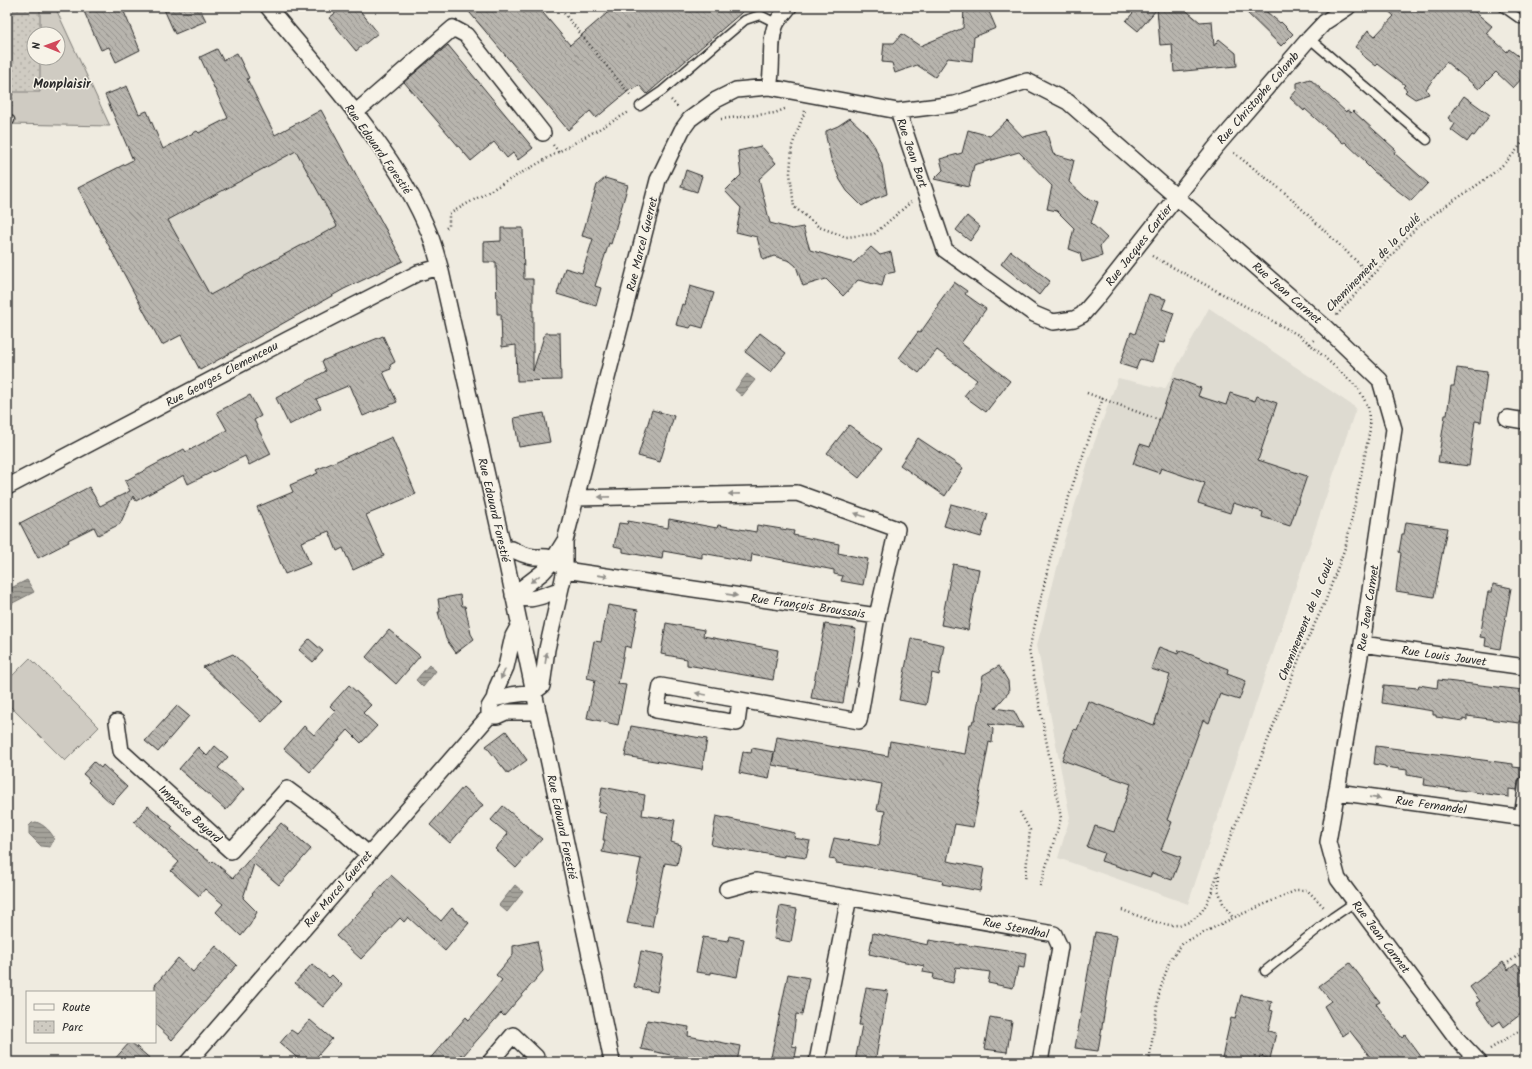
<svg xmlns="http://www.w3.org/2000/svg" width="1532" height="1069" viewBox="0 0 1532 1069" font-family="Kalam,sans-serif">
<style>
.built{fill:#dedbd1}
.grass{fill:#cfcbc2;stroke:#7d7b76;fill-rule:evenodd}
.park{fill:url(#park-dots);stroke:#7d7b76}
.water{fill:url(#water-rules);stroke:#74726e}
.building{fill:url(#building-back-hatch);stroke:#2b2b2b;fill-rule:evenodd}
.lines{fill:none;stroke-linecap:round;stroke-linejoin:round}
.service-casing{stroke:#2b2b2b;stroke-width:11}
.pedestrian-casing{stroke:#2b2b2b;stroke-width:14}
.minor-casing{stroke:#2b2b2b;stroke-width:18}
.path{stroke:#2b2b2b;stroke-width:2.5;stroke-dasharray:1 3;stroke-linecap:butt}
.service{stroke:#f7f3e8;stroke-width:8}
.pedestrian{stroke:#f7f3e8;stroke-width:11}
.minor{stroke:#f7f3e8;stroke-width:15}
.oneway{fill:#918f8a}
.labels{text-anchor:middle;stroke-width:3;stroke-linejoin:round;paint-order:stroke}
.street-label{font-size:12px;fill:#2b2b2b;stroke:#f7f3e8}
.neighbourhood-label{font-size:13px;font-weight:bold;fill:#2b2b2b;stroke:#f7f3e8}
</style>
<defs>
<pattern id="park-dots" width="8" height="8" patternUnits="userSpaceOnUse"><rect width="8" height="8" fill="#cfcbc2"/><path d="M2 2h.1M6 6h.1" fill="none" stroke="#b2aea7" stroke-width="1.8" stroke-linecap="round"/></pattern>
<pattern id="water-rules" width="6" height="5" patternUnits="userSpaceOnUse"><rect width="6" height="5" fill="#a4a29a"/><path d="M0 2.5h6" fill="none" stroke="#86847e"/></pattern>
<pattern id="building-back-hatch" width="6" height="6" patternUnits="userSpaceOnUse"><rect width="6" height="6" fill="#b8b5ae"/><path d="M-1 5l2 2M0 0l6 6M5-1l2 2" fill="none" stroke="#96938e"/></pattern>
</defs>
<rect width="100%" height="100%" fill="#efebe0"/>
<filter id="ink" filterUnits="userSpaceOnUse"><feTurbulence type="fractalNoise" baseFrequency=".025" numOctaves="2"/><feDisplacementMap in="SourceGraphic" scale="8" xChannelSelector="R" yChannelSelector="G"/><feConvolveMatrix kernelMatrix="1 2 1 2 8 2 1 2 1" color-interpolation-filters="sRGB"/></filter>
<g filter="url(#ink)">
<path class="built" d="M258 102 274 135 321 110 403 261 344 289 200 370 181 336 162 345 78 188 197 131 219 122Z
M1209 308 1356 408 1188 904 1058 858 1070 817 1037 645 1064 541 1092 449 1118 378 1165 389Z"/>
<path class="grass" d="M7 7H55L110 126 7 124ZM34 34H58V58H34Z
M30 658 99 727 65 761 7 703V681Z"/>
<path class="park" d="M7 7H40V34H34V58H40V92H7Z"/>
<path class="water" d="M747 374 755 380 742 396 735 390Z
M27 580 34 592 7 606V590Z
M429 665 436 671 423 687 416 680Z
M36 822C43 824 52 832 54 839L50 847 41 846 29 834V826L32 823Z
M515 885 523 892 507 912 499 905Z"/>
<path class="building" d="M82 7H122L140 50 116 62 109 47 101 50Z
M163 7H199L206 21 175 34Z
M343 7H357L378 33 356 51 329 18Z
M465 7H538L570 45 614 7H748L647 94 639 85 633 90 632 88 596 118 590 111 568 130Z
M964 7H987L996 28 974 37 972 61 948 58 935 77 917 65 895 73 892 63 882 62 884 43H894L902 34 920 46 963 28Z
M1138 7H1182L1200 22 1212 21 1214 46 1219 39 1236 53 1237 66 1174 72 1172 44 1160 45 1157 9 1138 31 1126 21Z
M1241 7H1261L1280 23 1281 22 1293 34 1281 46Z
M1384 7H1469L1492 26 1486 33 1507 52 1509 49 1525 61V75L1513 88 1496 72 1479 89 1446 62 1426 89 1429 94 1415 99 1405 92 1407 90 1403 87 1405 85 1378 64 1376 66 1361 54 1363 53 1355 47 1368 30 1375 36 1394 16Z
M448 45 533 148 518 160 513 153 507 158 494 142 471 161 404 82Z
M217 49 223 60 237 53 249 78 247 79 275 135 321 110 403 261 344 289 200 370 181 335 162 345 78 188 133 160 105 95 127 86 139 114 147 111 163 149 197 131 199 133 228 118 200 57ZM296 151 337 226 210 295 168 220Z
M1310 79 1346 112 1347 110 1351 113 1353 111 1396 150 1394 153 1428 183 1411 201 1374 172 1365 163 1366 162 1345 142 1343 143 1305 109 1304 111 1290 98 1297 90V83Z
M1464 96 1490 115 1474 136 1472 135 1467 142 1451 130 1455 124 1448 118Z
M850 118 865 132 875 147 882 165 887 194 874 199 862 206 847 191 840 180 831 159 826 137V131L838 126Z
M1007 120 1023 137 1046 131 1053 154 1074 160 1069 182 1085 197 1098 202 1091 223 1107 238 1100 246 1102 256 1082 262 1080 253 1069 249 1074 228 1057 211 1047 209 1052 186 1019 152 974 165 969 187 934 179 943 170 940 159 962 153 968 130 990 136Z
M761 146 776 163 759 179 770 223 792 229 803 227 810 250 854 263 871 247 880 255 891 252 895 272 885 274 882 286 858 280 843 296 826 279 803 286 796 266 790 261 774 256 763 260 757 237 736 232 741 208 725 191 741 175 738 151Z
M686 170 702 176 697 192 681 187Z
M605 178 628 185 611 244 609 243 595 286 601 288 596 306 557 294 565 268 582 273 593 239 582 236 597 185Z
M967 216 980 227 970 241 956 230Z
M501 228H523L524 279H533V371L545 333H560L561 380 517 381 516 345 502 347 501 314H497L496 262H484V242L501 241Z
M1011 251 1050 281 1039 295 1001 264Z
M954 282 967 291 965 294 986 309 961 343 1010 381 986 412 964 396 977 380 937 350 919 373 899 358 918 332 920 333 939 306 937 305Z
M690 286 714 293 703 328 692 325 690 328 676 325 682 304 685 305Z
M1149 294 1166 299 1162 309 1174 313 1164 343 1159 342 1152 362 1140 359 1136 369 1120 364 1131 332 1135 334Z
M760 333 786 353 771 372 745 352Z
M383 336 395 362 390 365 391 369 383 372 397 402 363 416 350 385 316 399 321 408 289 425 276 398 326 371 322 361Z
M1457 368 1487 372 1481 422 1475 421 1469 466 1438 462 1445 415H1447L1451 386H1454Z
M1174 378 1201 388 1198 396 1226 405 1230 393 1255 401 1257 396 1277 403 1258 460 1307 476 1290 526 1262 517 1263 512 1233 503 1230 513 1198 503 1205 483 1161 468 1159 473 1133 464 1140 444 1150 447Z
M250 395 261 416 254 420 271 454 249 465 245 456 188 484 184 475 136 501 133 496 120 524 98 535 94 527 68 540 69 542 38 558 20 523 89 487 100 506 130 491 125 481 184 449 186 452 227 430 217 412Z
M652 410 674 416 660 462 638 456Z
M544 413 550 442 519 447 514 418Z
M849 425 882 449 859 478 827 453Z
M392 437 416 494 366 515 384 556 353 570 343 548 337 551 329 531 301 542 310 564 285 574 257 507 293 492 290 485 318 473 316 470Z
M918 438 963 468 945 496 900 465Z
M951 504 988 514 981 537 944 526Z
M669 519 717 528 718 525 756 532 757 525 794 531 793 535 839 544 838 553 868 559 863 585 841 581 843 576 834 574V570L752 554 751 562 702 553V558L663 551 662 559 623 552V548L614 546 619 523 627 524 628 521 668 528Z
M1406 522 1447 528 1434 597 1396 591 1401 553 1399 552 1402 534H1404Z
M953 564 979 569 968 630 941 625Z
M1493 584 1511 588 1500 649 1485 646 1486 638 1480 637 1488 592H1492Z
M460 595 462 606H465L471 634 474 639 456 653 446 639 438 612H440L438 599Z
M608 605 638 610 631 648 625 646 618 684 626 685 618 725 587 718 595 680 587 678 594 641 601 642Z
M666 623 704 630 703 636 778 650 773 680 687 665V659L661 654Z
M825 624 856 629 843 703 811 698Z
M389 630 420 656 396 684 366 657Z
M911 638 944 645 939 675 932 673 926 705 899 700Z
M309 639 323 651 313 662 299 650Z
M1159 647 1178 654 1179 650 1228 669 1227 674 1246 681 1239 700 1220 694 1209 723 1203 720 1167 820 1172 822 1161 850 1181 857 1172 880 1152 873 1150 877 1101 861 1104 853 1087 847 1095 826 1114 832 1131 784 1062 760 1074 729 1077 730 1088 701 1154 725 1170 675 1151 669Z
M233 654 282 701 262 722 203 667Z
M999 666 1008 681 1009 692 995 708 1014 711 1023 728 988 724 993 729 992 743 989 742 973 827 955 824 947 861 984 868 980 891 942 884 943 881 863 866V867L836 863V860L829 859 834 838 879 846 885 811 877 810 882 784 772 765 777 737 888 756 890 741 965 754 970 724H972L973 720H975L983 675Z
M1438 680 1523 690 1522 698 1525 699V721H1519V723L1467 716V720L1463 719V721L1436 717V715H1433V711L1382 703 1384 685 1418 688 1419 685 1437 688Z
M349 685 371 705 363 713 377 726 361 743 348 730 310 772 284 749 304 726 314 735 335 711 330 706Z
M177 706 189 716 158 752 145 741Z
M631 726 707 739 702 769 625 756Z
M506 731 527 760 508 774 486 746Z
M215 746 228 757 218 768 244 789 226 810 179 769 198 747 207 756Z
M1376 746 1513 764V767L1522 768 1521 777 1518 781 1517 790 1509 789V797L1424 785 1425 778 1407 775V770L1385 767V766L1374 764Z
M752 748 774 752 769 779 739 773 743 752 751 753Z
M94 762 101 768 103 765 127 787 112 804 88 782 90 780 83 774Z
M463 787 483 805 450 843 430 825Z
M602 787 645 795 642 815 675 820 671 842 681 845 677 865 665 863 652 927 627 923 641 859 602 852 605 840H603L607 814 598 812Z
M148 806 173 827 171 829 211 863 213 861 233 878 281 823 311 849 279 885 254 864 243 898 257 912 250 925 241 936 216 912 223 904 205 889 199 896 171 871 179 862 134 822Z
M503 806 542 839 516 868 495 849 508 834 491 820Z
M716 816 795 833 794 838 810 841 806 858 784 855V857L750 851V852L711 845Z
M391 875 441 921 452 908 469 923 445 951 408 917 404 922 400 918 361 959 336 936 375 895 374 894Z
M780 906 797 909 791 942 774 939Z
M1095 932 1117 936 1098 1051 1075 1048Z
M873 933 928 945 929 940 960 945V944L994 949V948L1026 953 1024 968 1018 967 1013 988 988 983 990 972 956 967 953 983 933 979 934 974 923 972 924 966 869 954Z
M729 936 744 939 737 977 711 972V974L696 972 703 937 728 941Z
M537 941 543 971 504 1016 501 1013 463 1056 461 1054 455 1062H427L466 1017 469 1020 502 980 496 975 513 955V946Z
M216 946 237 965 172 1040 155 1024V985L178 958 193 972Z
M641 951 664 955 657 992 634 987Z
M1503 962 1508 970 1516 964 1525 975V1011L1504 1027 1500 1021 1493 1026 1476 1003 1480 1001 1470 987Z
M1350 963 1380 1002 1376 1004 1402 1038 1405 1035 1425 1062H1374L1350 1031 1343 1036 1338 1030 1324 1006 1331 1001 1319 986Z
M312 964 329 978 332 975 342 985 323 1007 295 983Z
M788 974 809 978 802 1015 796 1014 792 1046 797 1047 794 1062H770Z
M866 988 888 991 875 1062H855L862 1025H859Z
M1241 995 1272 1002 1270 1010 1273 1011 1268 1031 1276 1033 1270 1059 1260 1056 1258 1062H1221L1231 1018 1235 1019Z
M990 1017 1012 1021 1007 1052 984 1049Z
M310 1020 332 1039 312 1062H302L280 1043 291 1030 297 1034Z
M647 1020 689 1027 688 1036 740 1046 737 1062H705L641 1049Z
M130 1042H131L154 1062H112Z"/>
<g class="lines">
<defs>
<path id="service" d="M1503 7 1520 19
M1310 39 1427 140
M640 106 662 91 745 20 760 15 776 23
M7 120H10
M1265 971 1333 917 1355 902"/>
<path id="pedestrian" d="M1520 817 1525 782"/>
<path id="minor" d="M268 7C325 76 397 152 430 235 434 245 437 257 440 267L504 551 603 1017 612 1062
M769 87C774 68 768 38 777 22 780 17 785 12 789 7
M898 111 945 250 1034 314 1053 322 1074 319 1082 315 1095 300 1215 148 1306 42 1325 22 1348 7
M355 113 453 28 466 35 543 133
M1507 418 1525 421
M7 487 287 340 418 273 440 267
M576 498 797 493 897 529 877 616 859 721 661 686 656 710 737 723 740 701
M504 551 512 549C519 553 526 556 534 557 547 557 549 555 560 565
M565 570 877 616
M513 595 543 572 551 563 564 542
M513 595C532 604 541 595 560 590
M1362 644 1525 667
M494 699 511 695 534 692 542 686 547 649 565 570V541L658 180 682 130 690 119 716 100 736 90 769 87 898 111 955 104 1027 81 1068 102 1325 327 1380 380 1394 429 1362 644 1328 842 1338 879 1458 1040 1479 1062
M489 716H497L506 712H537
M117 722 121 751 231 851 287 789 332 822 368 854
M1337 792 1525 818
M727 889 756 881 1054 934 1060 947 1040 1062
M188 1062 489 716V707L494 699 497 687 506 667 513 636 519 625
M490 1062 513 1035 536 1057
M817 1062 849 897"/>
</defs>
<use href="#service" class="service-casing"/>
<use href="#pedestrian" class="pedestrian-casing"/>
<use href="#minor" class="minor-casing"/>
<path class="path" d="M559 7 631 96
M671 100 679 108
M11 107 12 92
M805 111 792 146 790 173 794 207 819 227 846 237 874 234 911 202
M721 119 775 113 787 108
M553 145 559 152
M1234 153 1284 192 1372 276
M446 228 449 226V214L629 112
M1152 256 1280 325 1300 336 1310 344
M1337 315C1355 294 1374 274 1393 254 1401 244 1410 233 1420 225 1454 196 1501 178 1525 138
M1087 393 1159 420
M1020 812 1030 830 1025 881
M1219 875 1218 889 1223 903 1233 918
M1040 886 1061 818 1029 650 1051 555 1072 487 1103 398
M1122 910C1137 915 1154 923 1170 925 1203 928 1212 894 1219 868L1302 651 1325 602 1346 545 1360 480 1370 429 1368 407 1359 389 1310 344 1315 339
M1505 965 1520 954 1525 962
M1490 1049 1525 1027
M1149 1062 1159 993 1170 960 1183 943 1233 918 1297 890H1307L1325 908"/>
<use href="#service" class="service"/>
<use href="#pedestrian" class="pedestrian"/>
<use href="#minor" class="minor"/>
</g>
<defs><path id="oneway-solid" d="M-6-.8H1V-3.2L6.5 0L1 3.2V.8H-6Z"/></defs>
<g class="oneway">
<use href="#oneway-solid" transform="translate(734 494) rotate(179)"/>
<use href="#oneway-solid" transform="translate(604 497) rotate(179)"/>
<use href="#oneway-solid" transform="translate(860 515) rotate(-160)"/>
<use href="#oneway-solid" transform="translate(603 576) rotate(8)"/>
<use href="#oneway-solid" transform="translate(535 579) rotate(143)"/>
<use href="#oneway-solid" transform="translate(732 595) rotate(8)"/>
<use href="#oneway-solid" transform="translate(546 658) rotate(-82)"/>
<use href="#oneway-solid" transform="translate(503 674) rotate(115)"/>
<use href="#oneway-solid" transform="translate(701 694) rotate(-170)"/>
<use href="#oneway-solid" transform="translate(1375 798) rotate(8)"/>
</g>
</g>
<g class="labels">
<g class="street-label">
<text transform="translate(1258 98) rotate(-49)" y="4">Rue Christophe Colomb</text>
<text transform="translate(378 149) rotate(55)" y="4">Rue Edouard Forestié</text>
<text transform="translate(912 153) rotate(71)" y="4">Rue Jean Bart</text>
<text transform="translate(642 244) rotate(-76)" y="4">Rue Marcel Guerret</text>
<text transform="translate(1139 245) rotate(-52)" y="4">Rue Jacques Cartier</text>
<text transform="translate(1373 263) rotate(-46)" y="4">Cheminement de la Coulé</text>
<text transform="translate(1287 293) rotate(41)" y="4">Rue Jean Carmet</text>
<text transform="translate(222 374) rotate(-28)" y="4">Rue Georges Clemenceau</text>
<text transform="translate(494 510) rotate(77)" y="4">Rue Edouard Forestié</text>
<text transform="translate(808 606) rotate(8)" y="4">Rue François Broussais</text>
<text transform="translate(1368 608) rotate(-81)" y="4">Rue Jean Carmet</text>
<text transform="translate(1306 620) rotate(-68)" y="4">Cheminement de la Coulé</text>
<text transform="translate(1444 656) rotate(8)" y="4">Rue Louis Jouvet</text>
<text transform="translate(1431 805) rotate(8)" y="4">Rue Fernandel</text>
<text transform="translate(190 814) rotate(42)" y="4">Impasse Bayard</text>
<text transform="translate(562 827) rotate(78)" y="4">Rue Edouard Forestié</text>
<text transform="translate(338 889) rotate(-49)" y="4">Rue Marcel Guerret</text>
<text transform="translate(1016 928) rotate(11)" y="4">Rue Stendhal</text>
<text transform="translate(1381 937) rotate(53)" y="4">Rue Jean Carmet</text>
</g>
<g class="neighbourhood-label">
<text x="62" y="88">Monplaisir</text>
</g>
</g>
<rect width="1532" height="1069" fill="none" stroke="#f7f3e8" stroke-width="24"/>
<rect x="12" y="12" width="1508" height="1045" fill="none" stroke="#2b2b2b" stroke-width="1.5" filter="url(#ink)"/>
<rect x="26" y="991" width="130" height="52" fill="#f7f3e8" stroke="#a5a39c"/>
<rect x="34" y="1004" width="20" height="6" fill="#f7f3e8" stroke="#a5a39c"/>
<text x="62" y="1011" font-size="12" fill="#2b2b2b">Route</text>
<rect x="34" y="1021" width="20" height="12" fill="url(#park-dots)" stroke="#a5a39c"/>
<text x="62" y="1031" font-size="12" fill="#2b2b2b">Parc</text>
<g transform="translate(46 46) rotate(271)"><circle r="19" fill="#f7f3e8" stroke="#a5a39c"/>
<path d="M0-3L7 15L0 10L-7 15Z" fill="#d1495b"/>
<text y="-6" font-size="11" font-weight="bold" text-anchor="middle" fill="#2b2b2b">N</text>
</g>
</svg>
